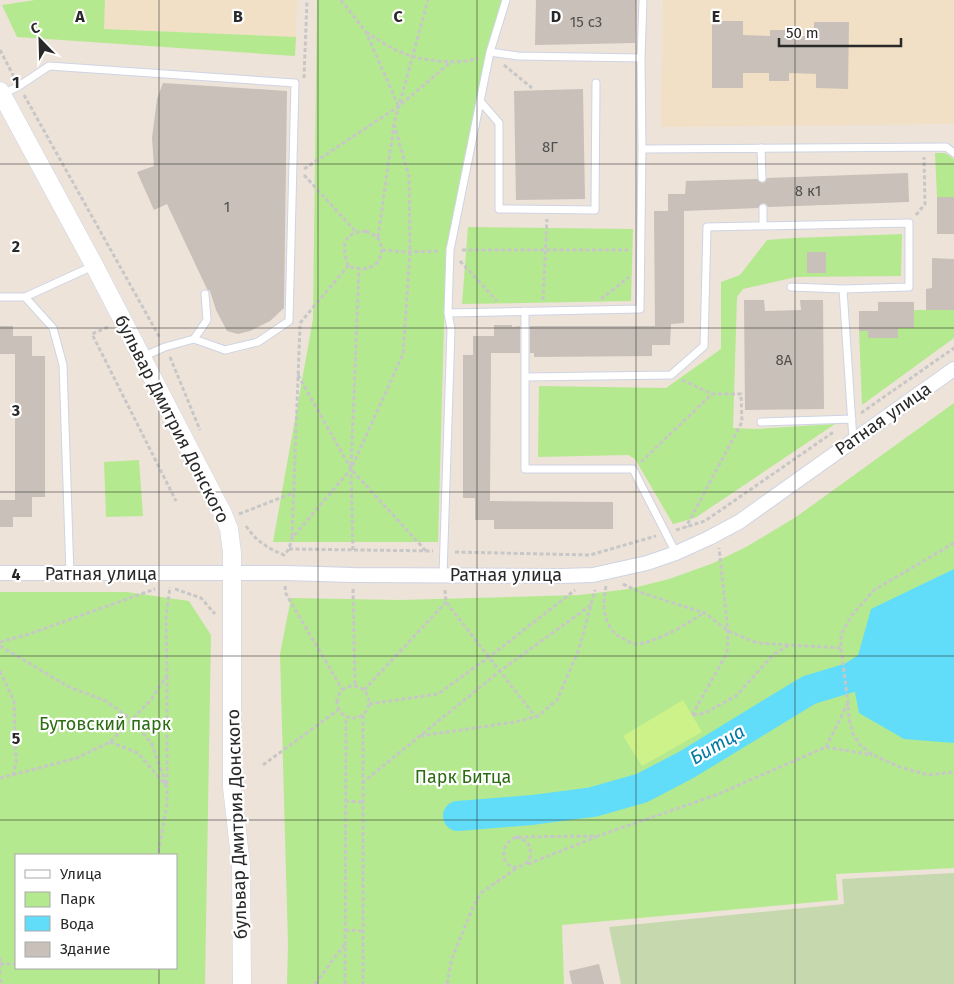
<svg xmlns="http://www.w3.org/2000/svg" width="954" height="984" viewBox="0 0 954 984" font-family="'Fira Sans',sans-serif">
<style>
.education{fill:#f1e0c6}
.green{fill:#b5e98f;fill-rule:evenodd}
.cemetery{fill:#c6d8ae}
.pitch{fill:#cdf28a}
.water{fill:#61ddfa}
.lines{fill:none;stroke-linecap:round;stroke-linejoin:round}
.river{stroke:#61ddfa;stroke-width:30}
.building{fill:#c8c0b9}
.service-casing{stroke:#ced4e4;stroke-width:9}
.minor-casing{stroke:#ced4e4;stroke-width:16}
.tertiary-casing{stroke:#ced4e4;stroke-width:19}
.path{stroke:#c7c7c7;stroke-width:3;stroke-dasharray:4 2.5;stroke-linecap:butt}
.service{stroke:#fff;stroke-width:7}
.minor{stroke:#fff;stroke-width:14}
.tertiary{stroke:#fff;stroke-width:18}
.grid{fill:none;stroke:#292929;stroke-width:1;stroke-opacity:0.55}
.labels{text-anchor:middle;stroke-width:4.5;stroke-linejoin:round;paint-order:stroke}
.number-label{font-size:15px;fill:#514f4d}
.street-label{font-size:18px;fill:#292929;stroke:#fff}
.park-label{font-size:18px;fill:#2c6c12;stroke:#fff}
.water-label{font-size:19px;font-style:italic;fill:#0079a5;stroke:#fff}
.grid-label{font-size:16px;text-anchor:middle;font-weight:bold;fill:#292929;stroke:#fff;stroke-width:4.5;stroke-linejoin:round;paint-order:stroke}
</style>
<rect width="100%" height="100%" fill="#ede3d9"/>
<path class="education" d="M105 0H297L296 37 104 29Z
M663 0H954V124L661 127Z"/>
<path class="green" d="M35 0H105L104 29 296 37 295 56 17 37 2 5Z
M317 0H506L466 156 446 253 438 542H273L313 319Z
M935 153H945L954 159V197H937Z
M468 227 633 229 631 301 462 304Z
M902 234 901 276 796 277 743 289 737 297 733 428 754 429 835 424 695 518 673 524 635 459 628 455 538 457 539 386 666 388 721 349V282L740 275 767 240 794 238Z
M914 310H954V338L862 405 859 331H868V338L898 328H914Z
M954 403V868L836 874 838 900 562 925 564 984H287L288 945 280 654 291 598 400 600 580 595 629 589 669 579 711 564 746 547 796 517Z
M139 460 143 516 106 517 104 462Z
M0 592H127L189 601 211 635 205 984H0ZM16 855H176V968H16Z"/>
<path class="cemetery" d="M954 873V984H621L609 927 844 904 842 879Z"/>
<path class="pitch" d="M683 700 702 732 642 766 623 736Z"/>
<path class="water" d="M954 569V743L904 739 859 713 852 677 871 609Z"/>
<g class="lines">
<path class="river" d="M458 816 532 810 593 802 642 788 686 765 809 690 852 677 954 610"/>
</g>
<path class="building" d="M536 0H636L635 43 535 45Z
M712 21H743V35L770 36V30H787V36H814V22H849L848 89 816 88V74L789 73V81H769V73H743V88H712Z
M163 83 287 91 284 308 270 321 250 331 238 334 227 331 216 310 210 291 207 289 167 204 154 210 137 172 154 166 152 138 157 99Z
M583 89 585 199 516 200 514 91Z
M908 173 909 202 768 207 766 204 763 203 758 208 684 211V323L671 324 670 345H652V356L534 357V353H530V326H655L654 211H668V194H685L686 181 757 179 762 183 765 182 767 178Z
M937 197H954V234H937Z
M807 252H826V273H807Z
M932 258 954 259V310H926V289L932 288Z
M744 300H764L765 311 801 310 800 300H823L824 409 745 410Z
M878 302H914V328H898V338H868V331H859V311H878Z
M494 325H512V327L520 326V353H491L490 501 613 502V529H494V520H475V498H463V355H473V336H494Z
M0 326H13V336H32V356H45V497H32V517H13V527H0V500H15V354H0Z
M599 964 604 984H572L569 971Z"/>
<g class="lines">
<defs>
<path id="service" d="M490 52 518 56 641 58 642 149 946 147 954 153
M641 58 643 0
M3 94 19 86 49 66 295 83 289 321 258 342 225 350 194 339
M480 101 499 123V209L595 210 596 83
M761 148 762 178
M763 208V226
M843 289 853 440
M0 297H25L53 328 63 365 70 574
M25 297 93 266
M525 311V469H633L676 553
M448 313 640 309 642 149
M142 357 165 347 194 339 207 320 205 294
M525 377 671 375 704 346 707 227 909 223V287L843 289 791 287
M761 422 852 419
M443 575 451 329 448 313 450 250 490 52 506 0"/>
<path id="minor" d="M0 573H286L353 575 561 576 593 575 647 563 676 553 709 538 739 522 954 369"/>
<path id="tertiary" d="M0 91 94 265 223 514 229 529 232 553V787L241 866 242 984"/>
</defs>
<use href="#service" class="service-casing"/>
<use href="#minor" class="minor-casing"/>
<use href="#tertiary" class="tertiary-casing"/>
<path class="path" d="M341 0 366 32 398 105
M366 32C380 41 395 51 411 56 427 61 463 65 478 58
M0 50 14 77
M504 65 532 88
M304 78 307 0
M24 95 160 338
M304 169 399 106 452 61
M304 175 356 232
M916 215 925 204 924 157
M366 231C369 233 374 235 377 237 385 245 382 263 371 267 364 271 355 268 348 266 342 246 341 233 366 231Z
M378 237 394 124 428 0
M382 250 410 252 439 251
M462 250H630
M460 261 497 301
M601 299 629 277
M543 300 547 219
M300 323 348 266
M108 327 92 334 176 501
M170 357 200 430
M298 375 351 469 426 551
M682 380 712 394H741L742 422 686 527
M861 413 954 348
M641 462 712 394
M239 514 293 493
M246 526C256 541 267 548 284 555L289 549 292 538 351 469 359 269
M676 530 705 521 835 431
M292 537 300 326
M954 543 874 590 852 615 841 634V648L848 703 849 719 853 734 860 745 873 755 900 767 928 775 954 772
M289 549 433 551
M353 550 351 469 403 354 410 252 409 177 394 124
M455 552 590 555 656 536
M623 584 639 592 705 613 728 631 757 643 841 648
M285 586 286 594 342 689
M606 586C602 606 603 630 624 639 628 641 633 645 638 644 662 640 684 625 704 613
M175 589 201 598 215 614
M353 589 355 686
M445 590 446 602 535 716
M0 642 29 634 155 589
M0 646 69 687 106 701 132 720 152 744 167 787
M0 671 14 701 16 762 13 776
M337 702a16 16 0 1 1 32 0a16 16 0 1 1-32 0Z
M364 690 446 602
M369 704 438 694 489 657 575 590
M363 715V984
M692 715 727 653 728 631 719 548
M693 715 705 713 736 696 774 654 788 646
M420 736 515 722 538 716 557 700 579 649 595 590
M110 742 138 753 167 787V804L158 855
M826 747 872 755
M263 765 338 710
M0 778 77 758 110 742 151 700 167 675 166 618 170 587
M362 783 500 671 591 605
M167 784V675
M345 801 362 802
M516 837C526 840 530 843 531 854 529 864 521 868 511 867 499 858 502 843 516 837L598 836 716 795 826 747 848 703
M528 864 596 837
M345 930 363 931
M0 957V975
M0 964H16
M0 979 2 984
M315 984 344 945
M345 984 346 717
M447 984 452 958 474 905 482 892 517 868"/>
<use href="#service" class="service"/>
<use href="#minor" class="minor"/>
<use href="#tertiary" class="tertiary"/>
</g>
<path class="grid" d="M159 0V855M318 0V984M477 0V984M636 0V984M795 0V984M0 164H954M0 328H954M0 492H954M0 656H954M0 820H954M159 968V984"/>
<g class="labels">
<g class="number-label">
<text x="586" y="27">15 с3</text>
<text x="550" y="152">8Г</text>
<text x="808" y="196">8 к1</text>
<text x="227" y="212">1</text>
<text x="784" y="365">8А</text>
</g>
<g class="street-label">
<text transform="translate(172 419) rotate(63)" y="6">бульвар Дмитрия Донского</text>
<text transform="translate(883 419) rotate(-35)" y="6">Ратная улица</text>
<text x="101" y="580">Ратная улица</text>
<text x="506" y="581">Ратная улица</text>
<text transform="translate(237 824) rotate(-92)" y="6">бульвар Дмитрия Донского</text>
</g>
<g class="park-label">
<text x="105" y="730">Бутовский парк</text>
<text x="463" y="783">Парк Битца</text>
</g>
<g class="water-label">
<text transform="translate(717 744) rotate(-30)" y="7">Битца</text>
</g>
</g>
<g class="grid-label">
<text x="80" y="22">A</text>
<text x="238" y="22">B</text>
<text x="398" y="22">C</text>
<text x="556" y="22">D</text>
<text x="716" y="22">E</text>
<text x="16" y="88">1</text>
<text x="16" y="252">2</text>
<text x="16" y="416">3</text>
<text x="16" y="580">4</text>
<text x="16" y="744">5</text>
</g>
<rect x="15" y="854" width="162" height="115" fill="#ffffff" stroke="#a9a9a9"/>
<rect x="25" y="870" width="25" height="8" fill="#ffffff" stroke="#a9a9a9"/>
<text x="60" y="879" font-size="15" fill="#292929">Улица</text>
<rect x="25" y="892" width="25" height="15" fill="#b5e98f" stroke="#a9a9a9"/>
<text x="60" y="904" font-size="15" fill="#292929">Парк</text>
<rect x="25" y="916" width="25" height="15" fill="#61ddfa" stroke="#a9a9a9"/>
<text x="60" y="929" font-size="15" fill="#292929">Вода</text>
<rect x="25" y="942" width="25" height="15" fill="#c8c0b9" stroke="#a9a9a9"/>
<text x="60" y="954" font-size="15" fill="#292929">Здание</text>
<g transform="translate(40 40) rotate(337)" stroke="#ffffff" stroke-width="4" paint-order="stroke">
<path d="M0-4L9 19L0 12L-9 19Z" fill="#292929"/>
<text y="-8" font-size="14" font-weight="bold" text-anchor="middle" fill="#292929">С</text>
</g>
<path d="M779 38v8h122v-8" fill="none" stroke="#292929" stroke-width="2.5"/>
<text x="786" y="38" font-size="15" fill="#292929" stroke="#ffffff" stroke-width="4" paint-order="stroke">50 m</text>
</svg>
